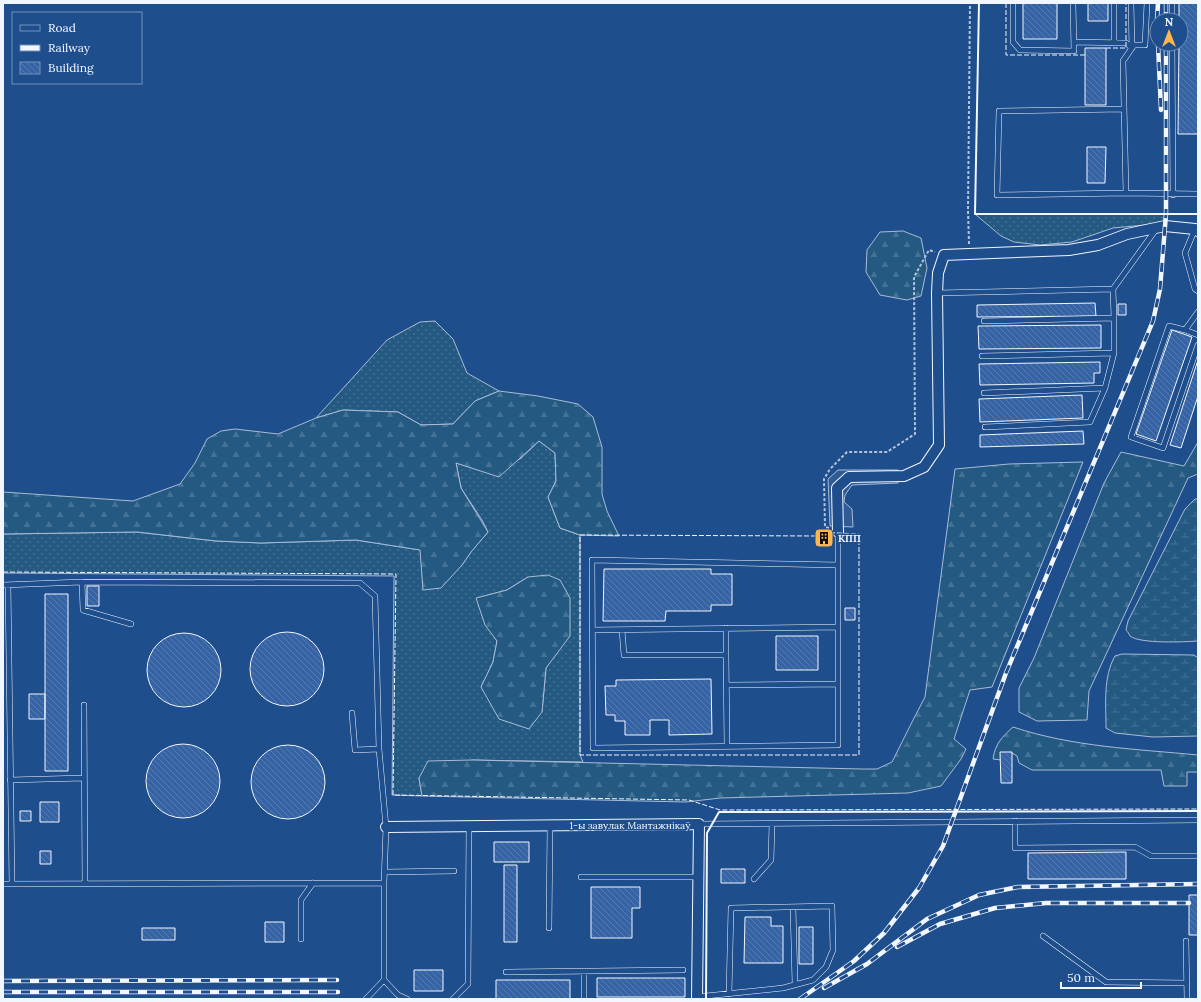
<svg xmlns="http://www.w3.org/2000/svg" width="1201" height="1002" viewBox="0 0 1201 1002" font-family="Lora,serif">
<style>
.grass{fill:url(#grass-dots);stroke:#a8bbd7;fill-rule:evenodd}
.forest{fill:url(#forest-firs);stroke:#a8bbd7}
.wetland{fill:url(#wetland-marsh);stroke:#a8bbd7}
.parking{fill:#305b95;stroke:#a8bbd7}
.building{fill:url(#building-back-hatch);stroke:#f2f6ff}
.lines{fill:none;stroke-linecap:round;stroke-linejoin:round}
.lane-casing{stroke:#f2f6ff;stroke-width:6}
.street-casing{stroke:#f2f6ff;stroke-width:12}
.path{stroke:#b3c4dc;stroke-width:2;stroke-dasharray:3 2;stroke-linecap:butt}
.lane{stroke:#1f4e8c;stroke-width:5}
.street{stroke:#1f4e8c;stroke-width:10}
.rail-casing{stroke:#f2f6ff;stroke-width:4.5}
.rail{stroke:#1f4e8c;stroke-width:3;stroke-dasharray:9;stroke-linecap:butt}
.fence{stroke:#f2f6ff;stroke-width:1;stroke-dasharray:5 2;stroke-linecap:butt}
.wall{stroke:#f2f6ff;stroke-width:2}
.labels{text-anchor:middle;stroke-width:3;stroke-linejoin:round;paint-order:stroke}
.poi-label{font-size:10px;font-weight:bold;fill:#f2f6ff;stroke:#1f4e8c;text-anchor:start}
.street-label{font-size:10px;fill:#f2f6ff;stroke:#1f4e8c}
</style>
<defs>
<pattern id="grass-dots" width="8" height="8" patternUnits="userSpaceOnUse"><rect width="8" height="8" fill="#245a82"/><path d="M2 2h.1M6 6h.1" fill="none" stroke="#447295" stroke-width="1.8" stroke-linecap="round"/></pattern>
<pattern id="forest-firs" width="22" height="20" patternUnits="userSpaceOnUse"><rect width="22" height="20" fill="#245a82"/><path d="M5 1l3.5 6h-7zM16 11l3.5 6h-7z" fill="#447295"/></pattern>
<pattern id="wetland-marsh" width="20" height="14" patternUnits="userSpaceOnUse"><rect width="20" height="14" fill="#245a82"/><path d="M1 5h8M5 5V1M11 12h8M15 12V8" fill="none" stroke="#447295"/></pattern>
<pattern id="building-back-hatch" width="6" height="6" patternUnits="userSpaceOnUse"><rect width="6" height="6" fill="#3563a3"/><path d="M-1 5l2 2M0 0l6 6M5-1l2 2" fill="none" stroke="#537ab1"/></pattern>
</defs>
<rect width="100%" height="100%" fill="#1f4e8c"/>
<path class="grass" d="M975 214H1166L1165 222 1155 224 1113 228 1072 242 1040 245 1014 242 1001 236Z
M435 321 453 339 467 373 499 391 475 401 453 424 421 425 398 412 343 410 316 418 387 340 420 322Z
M539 441 555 453 556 481 548 497 560 528 580 535V755L583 762 472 760 419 778 422 796 392 795 394 576 3 573V534L137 532 216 541 261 543 356 540 421 550 423 589 462 565 471 552 488 532 482 520 461 488 456 463 476 469 520 459ZM528 577 555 655 546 668 542 712 481 687 493 662 497 641 477 598 507 590Z"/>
<path class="forest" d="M903 231 921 238 927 268 921 296 907 300 880 295 866 272 867 250 880 232Z
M499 391 538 396 578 404 593 417 602 447V494L607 511 619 536 580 535 560 528 548 497 556 481 555 453 539 441 499 477 456 463 461 488 488 532 471 552 462 565 441 588 423 590 420 550 356 540 261 543 216 541 137 532 3 534V492L133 501 180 484 195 463 207 439 221 431 235 429 278 434 316 418 343 410 398 412 421 425 453 424 475 401Z
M1198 442V474L1188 478 1089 691 1087 720 1037 721 1019 712V688L1034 658 1104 483 1121 452 1184 466Z
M1083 462 992 687 970 690 954 739 966 749 961 759 941 786 908 793 720 798 686 802 422 796 419 778 428 761 472 760 862 769H877L892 762 913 720 925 697 955 469 1009 464Z
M548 575 560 580 570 598V636L546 668 542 712 529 729 499 719 481 687 493 662 497 641 485 625 476 598 507 590 528 577Z
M1013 727C1073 747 1136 749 1198 755V772H1187V786H1164L1161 770H1032L1019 763 1017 756 1012 753 1001 760 993 759C995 744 1002 737 1013 727Z"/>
<path class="wetland" d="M1195 499H1198V641C1185 642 1140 644 1130 636 1129 634 1128 632 1126 630L1128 621 1185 509Z
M1122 654 1194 655 1198 658V736L1153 737 1115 733 1106 728C1106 704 1103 677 1115 656Z"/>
<path class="parking" d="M838 470H898V483L852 485 845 495 844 502 852 509 853 527 830 526 828 479Z"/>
<path class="building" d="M1023 3H1057V39H1023Z
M1088 3H1108V21H1088Z
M1179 3H1198V134H1178L1179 44H1181V20H1179Z
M1085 48H1106V105H1085Z
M1087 147H1106L1105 183H1087Z
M1095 303 1096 316 977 317V305Z
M1118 304H1126V315H1118Z
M1101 325V348L979 349 978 326Z
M1172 330 1192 337 1156 441 1136 434Z
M1198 360V396L1181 448 1170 445Z
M1100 362V373H1094V383L980 385 979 364Z
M1082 395 1083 418 980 422 979 399Z
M1083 431 1084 444 980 447V435Z
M818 533H830V542H818Z
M604 569H711V574H732V605H711V611H666L665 621H603Z
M87 586H99V606H87Z
M45 594H68V771H45Z
M845 608H855V620H845Z
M250 669a37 37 0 1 1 74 0a37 37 0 1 1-74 0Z
M147 670a37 37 0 1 1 74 0a37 37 0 1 1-74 0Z
M776 636H818V670H776Z
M711 679 712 734 669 735V720H650V735H625V721H615V715H606L605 686H616V680Z
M29 694H45V719H29Z
M146 781a37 37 0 1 1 74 0a37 37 0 1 1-74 0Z
M251 782a37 37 0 1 1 74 0a37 37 0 1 1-74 0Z
M1000 752H1012V783H1001Z
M40 802H59V822H40Z
M20 811H31V821H20Z
M494 842H529V862H494Z
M40 851H51V864H40Z
M1126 852V879H1028V853Z
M504 865H517V942H504Z
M721 869H745V883H721Z
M591 887H640V908H632V938H591Z
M1189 895H1198V935H1189Z
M745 917H771V926H783V963H744Z
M265 922H284V942H265Z
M799 927H813V964H799Z
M142 928H175V940H142Z
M414 970H443V991H414Z
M597 978H685V997H597Z
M496 980H570V999H496Z"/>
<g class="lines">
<defs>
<path id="lane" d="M1013 3V42L1020 50 1074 51 1073 3
M1114 3V43
M1131 3 1132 48
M1172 3V20
M1074 42 1126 43 1132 48
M1172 44 1173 195
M1124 109 999 111 997 195 1126 193 1198 194
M1126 193 1123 61 1134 45H1145L1147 3
M1195 229 1185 253 1195 289 1198 291
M1113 289 1157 228
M937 293 1113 289 1114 318 984 321
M1198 312 1185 330 1198 335
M1185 330 1169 326 1131 437 1163 448 1198 345
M982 356 1114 353V318
M984 393 1105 388 1114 353
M985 427 1090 422 1105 388
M838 532V745L593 748 592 560 838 565
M82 582 83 610 131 624
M3 585 82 582 360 583 375 596 379 749 386 827 384 883 3 884
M8 585 12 884
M592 630 838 627
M622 630 624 655H726V628
M726 655 727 746
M727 685 838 684
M84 705 85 884
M352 713 355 750 379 749
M10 780 84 778
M1015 821V848L1135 847 1151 856H1198
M699 824 1198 820
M385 872 454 871
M581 877H699
M754 879 771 860 772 824
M793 907 795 984
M549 928 550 826
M1043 936 1106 982 1186 983
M301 939V900L313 883
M1186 941 1187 999
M584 971V999
M506 972 683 970
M384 980 398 995 407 999
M697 997 706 996 783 988 813 980 826 967 833 950 832 906 731 908 729 994
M366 999 384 980V883
M453 999 468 984 469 826"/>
<path id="street" d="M838 532 837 488 849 477 904 476 924 467 939 445 937 293 938 273 944 255 1069 250 1098 245 1127 234 1165 226 1195 229 1198 231
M386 827 699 824 697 999"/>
</defs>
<use href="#lane" class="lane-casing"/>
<use href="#street" class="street-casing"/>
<path class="path" d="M969 244 968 210 970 3
M829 528 825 527 824 479 830 469 847 452H887L915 434 914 277 929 250 935 252"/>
<use href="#lane" class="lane"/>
<use href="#street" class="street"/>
<defs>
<path id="rail" d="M1166 3V20
M1157 20 1158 3
M1158 44 1161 110
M897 947 940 924 995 908 1046 903H1189
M3 981 337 980
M824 988 867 964 927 919 979 895 1018 887 1198 884
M3 992H338
M800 999 854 961 884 933 919 888 943 846 1006 673 1153 321 1160 289 1166 214V44"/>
</defs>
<use href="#rail" class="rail-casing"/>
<use href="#rail" class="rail"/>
<path class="fence" d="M1006 3V55H1085
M1106 48H1126V3
M816 532 859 534V755H580V535L816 536Z
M3 572 396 574 393 795 689 800 720 810 1198 809"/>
<path class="wall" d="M979 3 975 214H1198
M706 999 707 833 719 812 1198 811"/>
</g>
<defs>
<symbol id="building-square" viewBox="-11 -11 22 22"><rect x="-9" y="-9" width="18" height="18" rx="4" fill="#ffb74d" stroke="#1f4e8c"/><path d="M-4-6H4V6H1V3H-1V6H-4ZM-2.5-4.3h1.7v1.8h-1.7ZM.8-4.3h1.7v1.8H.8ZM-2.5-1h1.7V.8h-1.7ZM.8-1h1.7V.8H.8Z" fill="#111"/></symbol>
</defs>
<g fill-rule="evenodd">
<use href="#building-square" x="813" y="527" width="22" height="22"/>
</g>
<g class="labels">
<g class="poi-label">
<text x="838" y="542">КПП</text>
</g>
<g class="street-label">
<text x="630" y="829">1-ы завулак Мантажнікаў</text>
</g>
</g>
<rect width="1201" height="1002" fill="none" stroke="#f2f6ff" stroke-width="8"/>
<rect x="12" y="12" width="130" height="72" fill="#1f4e8c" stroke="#7391ba"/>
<rect x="20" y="25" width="20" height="6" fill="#1f4e8c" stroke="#7391ba"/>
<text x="48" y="32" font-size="12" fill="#f2f6ff">Road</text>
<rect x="20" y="45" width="20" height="6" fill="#f2f6ff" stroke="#7391ba"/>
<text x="48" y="52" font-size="12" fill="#f2f6ff">Railway</text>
<rect x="20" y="62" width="20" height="12" fill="url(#building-back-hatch)" stroke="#7391ba"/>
<text x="48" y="72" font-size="12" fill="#f2f6ff">Building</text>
<g transform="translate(1169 32)"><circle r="19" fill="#1f4e8c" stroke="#7391ba"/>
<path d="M0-3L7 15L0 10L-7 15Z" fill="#ffb74d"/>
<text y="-6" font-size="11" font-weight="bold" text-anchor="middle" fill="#f2f6ff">N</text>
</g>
<path d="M1061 982v6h80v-6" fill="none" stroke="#f2f6ff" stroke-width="2"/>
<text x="1067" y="982" font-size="12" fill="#f2f6ff" stroke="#1f4e8c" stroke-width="3" paint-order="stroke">50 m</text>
</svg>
